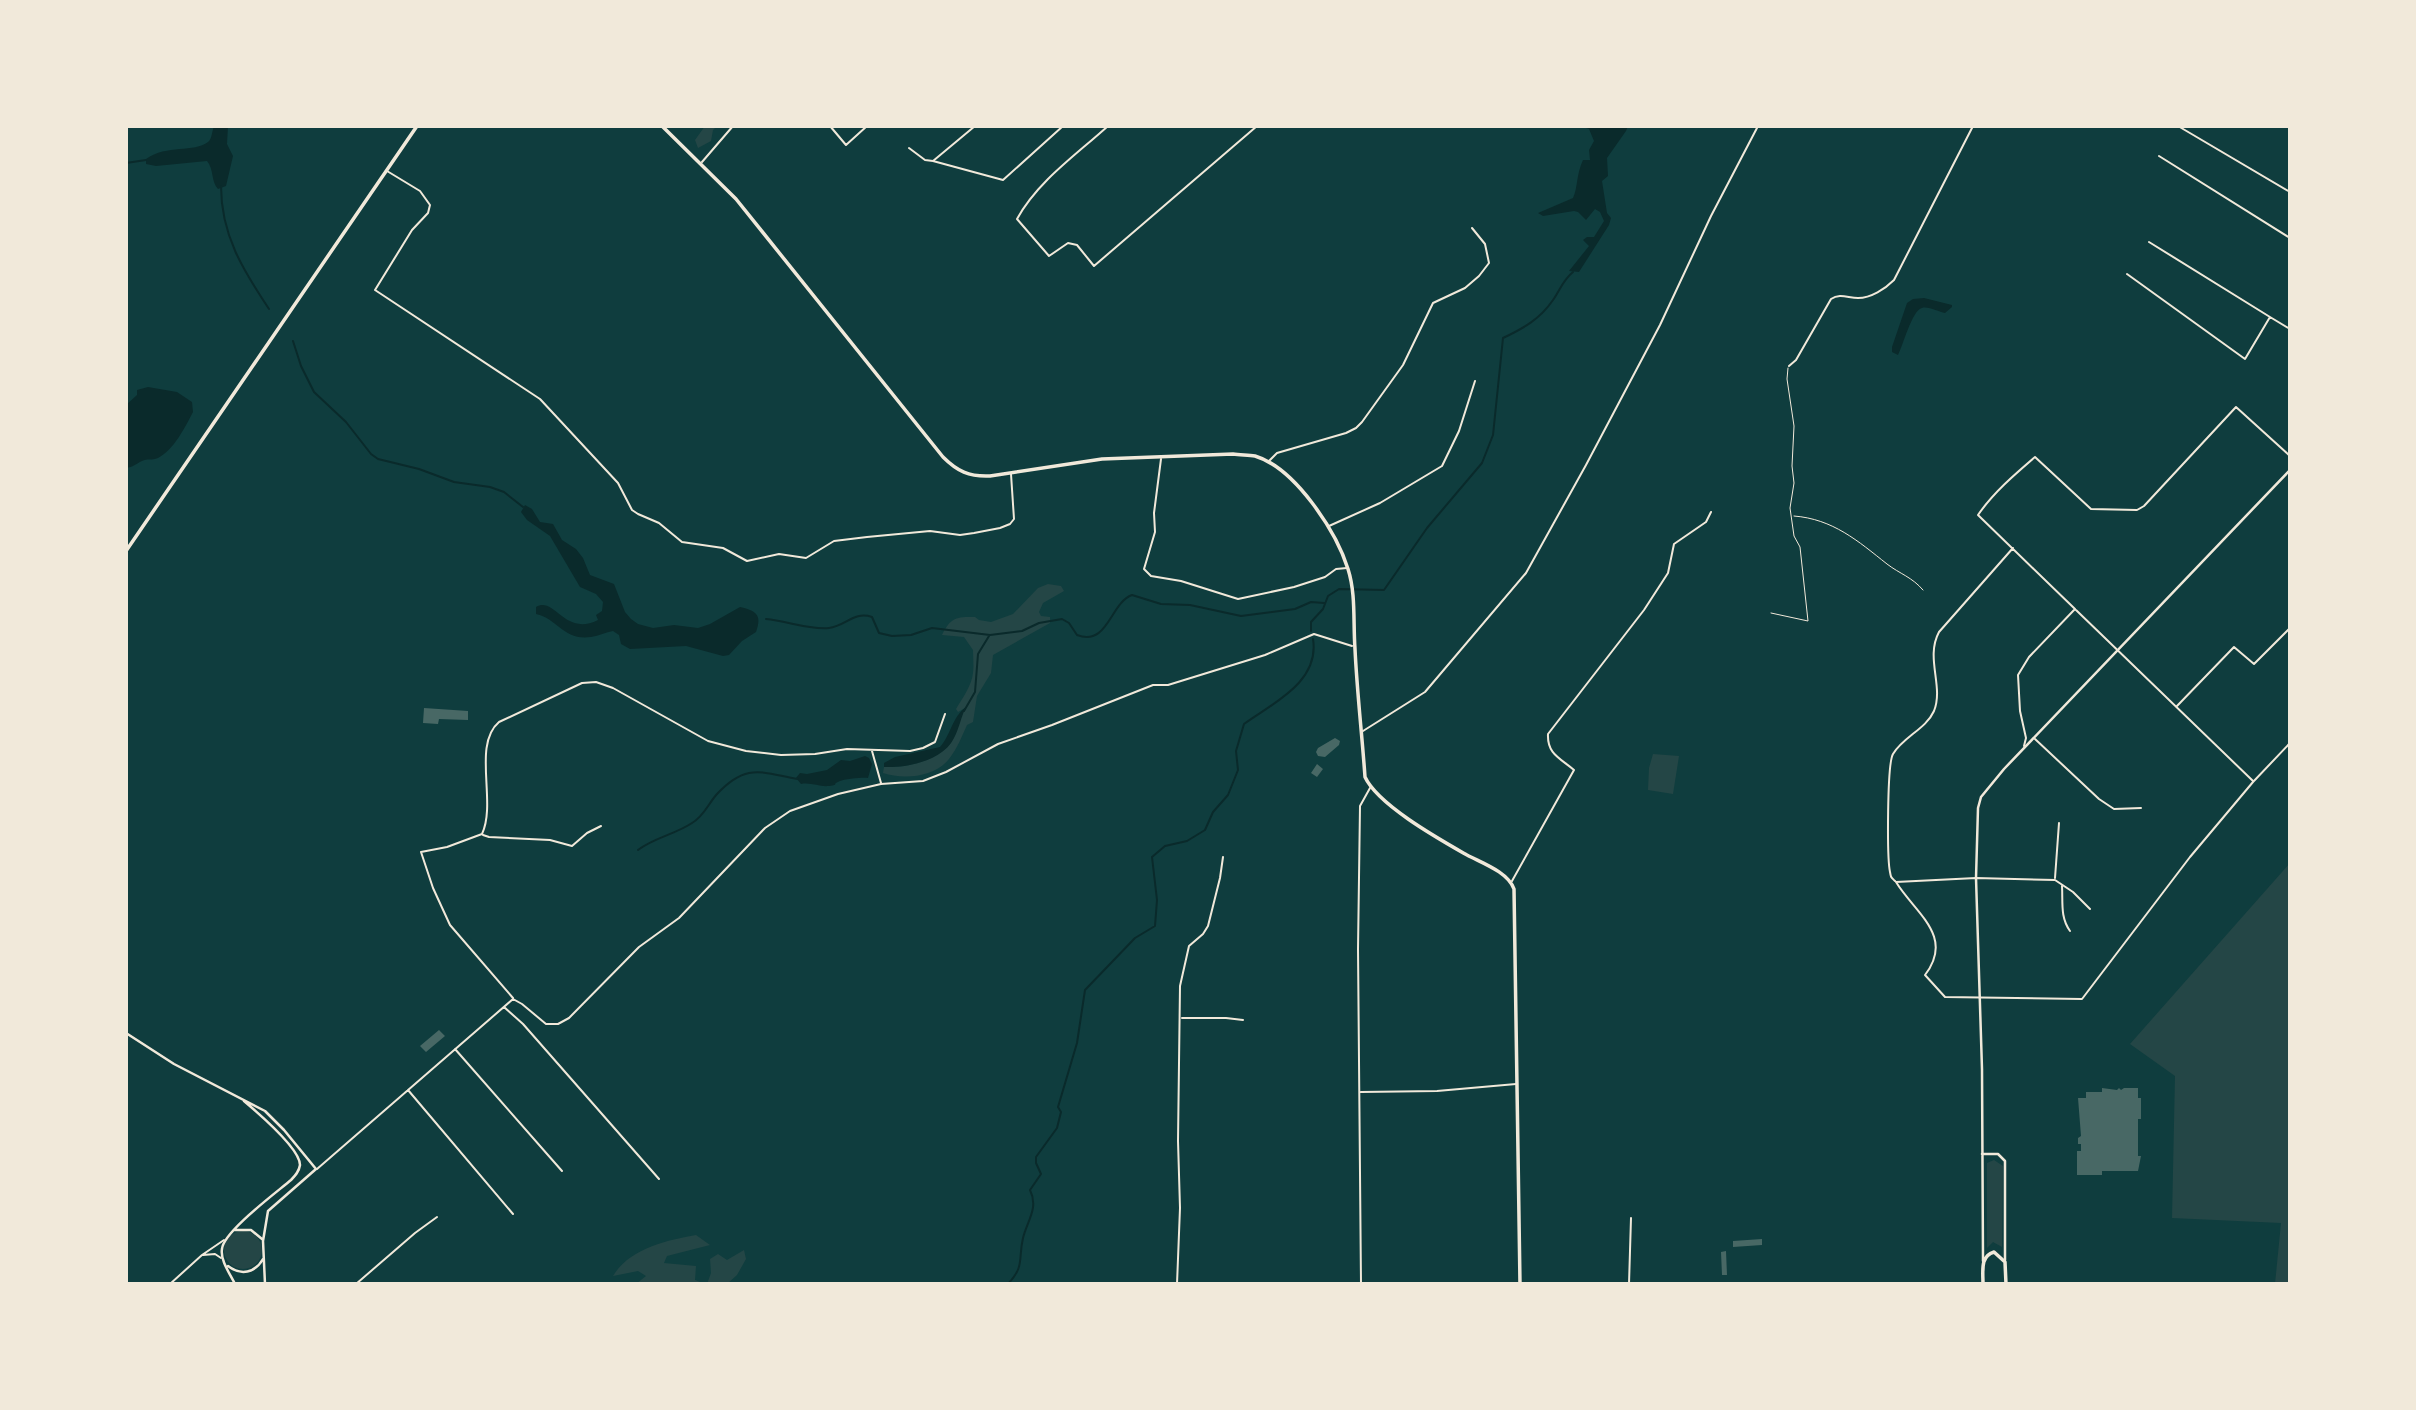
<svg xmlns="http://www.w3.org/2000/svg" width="2416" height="1410" viewBox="0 0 2416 1410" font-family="Barlow,sans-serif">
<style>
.green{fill:#244646}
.water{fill:#0a2a2b}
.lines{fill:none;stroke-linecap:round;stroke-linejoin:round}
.stream{stroke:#0a2a2b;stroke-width:2}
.building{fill:#486865}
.service{stroke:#f1e9da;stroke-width:1}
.minor{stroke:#f1e9da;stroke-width:2}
.tertiary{stroke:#f1e9da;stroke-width:2.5}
.primary{stroke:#f1e9da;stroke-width:3.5}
</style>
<rect width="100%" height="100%" fill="#0f3d3e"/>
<path class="green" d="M705 126H717L713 130 711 141 698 148 695 140Z
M1048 584 1061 586 1064 591 1043 603 1039 612 1041 616 1050 617V623L993 655 991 673 977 696 973 722 967 725C962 736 957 749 949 759 935 777 904 780 883 773L884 767C906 768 941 761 953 739 958 730 960 718 965 708L958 712 956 709C962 699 972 685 973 673 974 666 973 658 973 650L964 637 942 635C951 617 956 617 975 617L979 620 991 622 1013 614 1038 588Z
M1653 754 1679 756 1673 794 1648 790 1649 768Z
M2290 863V1284H2275L2281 1223 2172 1218 2175 1076 2130 1044Z
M1994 1160 2003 1166 2002 1247 1993 1242 1987 1248V1163Z
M224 1250a19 19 0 1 1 38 0a19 19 0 1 1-38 0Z
M696 1235 710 1245 667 1256 664 1263 696 1266 695 1280 705 1284H636L646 1276 638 1271 613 1276C629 1249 667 1240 696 1235Z
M744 1250 746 1259 737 1275 727 1284H707L711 1273 710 1259 718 1254 727 1260Z"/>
<path class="water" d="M214 126H228L227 144 233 156 226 186 218 189C211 182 214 169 207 161L156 166 146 164V159C167 144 194 153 208 142 212 139 212 131 214 126Z
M1580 126H1628L1626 131 1607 158 1608 176 1602 181 1607 213 1611 218 1609 225 1579 272 1569 271 1589 246 1583 240 1587 237H1594L1604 221 1600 212 1595 209 1586 220 1578 212 1574 211 1543 216 1538 213 1573 198C1578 187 1576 175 1583 160H1590L1589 150 1594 141 1589 129Z
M1924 298 1952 305V307L1945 313C1939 312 1928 306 1922 308 1912 310 1903 346 1898 355L1892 352V347L1907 303 1913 299Z
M148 387 177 392 192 402 193 412C185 427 174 450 158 458 152 461 147 458 142 461 136 464 133 467 126 468V405L137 395V390Z
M525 505 532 509 540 522 553 524 562 540 576 549 583 558 590 575 614 584 625 612 631 619 638 624 653 628 674 625 698 628 710 624 740 607C757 611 762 615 756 632L742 641 729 655 723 656 686 646 630 649 621 644 619 635 613 631C606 632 599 636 591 637 564 641 558 619 536 614V607C555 596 564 637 598 620L596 615 602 611 603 602 596 594 580 587 550 536 527 520 521 512Z
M966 707C961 717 959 729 954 738 943 761 906 768 884 767V763L895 757 940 747C951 735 952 717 966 707Z
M865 756 869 758 872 764 868 778C865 777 844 779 840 781 830 785 841 784 829 786 819 787 811 782 801 784L796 778 800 773 807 774 827 770 841 760 850 761Z"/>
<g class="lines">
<path class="stream" d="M126 163 146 160
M221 186C221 235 243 270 269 309
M293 341 301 366 314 392 346 422 371 454 378 459 419 469 454 482 490 487 504 492 523 507
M766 619C787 621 809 630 829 628 846 626 854 611 872 617L879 633 892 636 911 635 932 628 990 635 1022 631 1039 623 1062 619 1069 623 1077 635C1108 647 1110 603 1132 595L1161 604 1190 605 1241 616 1295 609 1311 602 1324 603
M1311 631V622L1323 609 1328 596 1339 589 1384 590 1427 528 1482 463 1493 435 1503 338C1524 328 1540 319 1553 300 1560 290 1563 280 1573 272
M964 711 975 692 978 654 989 636
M638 850C653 838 676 834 692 823 704 816 708 804 717 794 747 762 762 773 798 779
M1008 1284C1025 1266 1018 1259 1023 1238 1027 1221 1039 1208 1030 1190L1041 1174 1036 1163V1157L1057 1128 1061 1112 1058 1107 1077 1043 1085 990 1135 938 1155 926 1157 900 1152 857 1165 846 1187 841 1205 830 1213 812 1228 795 1238 770 1236 751 1244 724C1273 703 1320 682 1313 639"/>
</g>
<path class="building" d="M424 708 468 711V720L439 719 438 724 423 723Z
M1335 738 1340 741 1339 745 1325 757 1318 756 1316 752 1318 748Z
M1317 764 1323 769 1317 777 1311 773Z
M439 1030 445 1036 426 1052 420 1046Z
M2102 1088 2117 1090 2119 1088 2121 1090 2124 1088H2138V1098H2141V1119H2138V1156H2141L2138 1171H2102V1175H2077V1151H2081V1144H2078V1138L2081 1136 2078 1098H2086V1092H2102Z
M1762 1239V1245L1733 1247V1241Z
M1726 1251 1727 1275H1722L1721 1252Z"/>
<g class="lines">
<path class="service" d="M1794 516C1833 519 1858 541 1887 564 1900 574 1912 577 1923 590
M1771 613 1808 621 1800 547 1794 536 1790 508 1794 483 1792 466 1794 426 1787 379 1788 368"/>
<path class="minor" d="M830 126 846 145 867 126
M1108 126C1076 155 1038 181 1017 219L1049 256 1068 243 1077 245 1094 266 1257 126
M2178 126 2290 192
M909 148 925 160 933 161 1003 180 1063 126
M2159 156 2290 238
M933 161 975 126
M702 162 733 126
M387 171 420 191 430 205 428 213 412 230 375 290 540 399 618 483 632 510 638 514 659 523 682 542 723 548 747 561 779 554 806 558 834 541 867 537 930 531 960 535 974 533 1000 528 1010 524 1014 519 1011 474
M2149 242 2270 317
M2127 274 2245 359 2270 317 2290 329
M1789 366 1796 360 1831 299C1840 293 1848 298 1858 298 1871 298 1885 289 1894 280L1973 126
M1161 459 1154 513 1155 532 1144 569 1151 576 1181 581 1238 599 1294 587 1325 577 1336 569 1347 568
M1269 461 1277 453 1346 433 1356 428 1362 422 1403 365 1433 303 1465 288 1479 276 1489 263 1485 244 1472 228
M1329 526 1380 503 1442 466 1459 431 1475 381
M2076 610 2253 781
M2177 706 2234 647 2254 664 2290 628
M1363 731 1425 692 1526 573 1586 465 1660 325 1711 216 1758 126
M2035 739 2099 799 2114 809 2141 808
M2024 746 2026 738 2020 711 2018 675 2029 657 2075 609 1978 515C1993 493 2014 475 2035 457L2091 509 2137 510 2144 506 2236 407 2290 456
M872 751 881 783
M483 835 489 837 550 840 572 846 587 833 601 826
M2055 878 2059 823
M1512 881 1574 770C1560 758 1547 754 1548 734L1644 610 1668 573 1674 544 1706 522 1711 512
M1895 881C1891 877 1891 878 1890 872 1887 858 1887 764 1893 754 1903 737 1926 729 1934 711 1944 686 1925 658 1939 632L2013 548
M2062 886C2063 902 2060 917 2070 931
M2090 909 2073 892 2055 880 1976 878 1896 882C1915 913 1955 936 1925 975L1945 997 2082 999 2190 857 2253 782 2290 743
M513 998 450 925 433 888 421 852 447 847 482 834C497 802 472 745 499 722L582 683 596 682 613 688 708 741 746 751 781 755 815 754 847 749 910 751 923 748 935 742 945 714
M504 1007 523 1024 659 1179
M1182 1018H1226L1243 1020
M455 1049 562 1171
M408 1090 513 1214
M1361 1092 1437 1091 1516 1084
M317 1169 513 999 522 1004 546 1024H558L569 1018 639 947 679 918 765 828 790 811 838 794 881 784 923 781 946 772 998 744 1052 725 1153 685H1168L1265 655 1314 634 1352 646
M203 1255 215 1254 221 1258
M170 1284 202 1255 224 1240
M356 1284 415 1233 437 1217
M1177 1284 1180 1208 1178 1141 1180 986 1189 946 1203 934 1208 926 1220 878 1223 857
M1361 1284 1358 949 1360 806 1370 788
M1629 1284 1631 1218"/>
<path class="tertiary" d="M126 1033 174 1064 265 1111 284 1130 316 1169 268 1211 263 1241 265 1284
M1982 1154H1998L2005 1161V1260
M235 1230H251L262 1239
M1983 1261 1982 1069 1976 878 1978 808 1981 797 2004 769 2290 470
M228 1266C241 1276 255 1273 263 1259
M235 1284C230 1274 220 1260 222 1249 223 1232 277 1192 291 1180 295 1176 299 1172 300 1165 300 1149 257 1112 244 1101"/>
<path class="primary" d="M662 126 736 199 943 457C957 471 969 477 990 476L1102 459 1233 454C1240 455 1248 455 1255 456 1295 468 1336 531 1348 569 1356 594 1353 622 1355 649 1357 692 1362 734 1365 777 1378 805 1439 839 1467 855 1482 863 1508 872 1514 889L1520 1284
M126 551 417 126
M1983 1284C1983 1271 1980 1256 1994 1252L2005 1262 2006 1284"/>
</g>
<rect width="2416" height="1410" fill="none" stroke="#f1e9da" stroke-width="256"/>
</svg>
